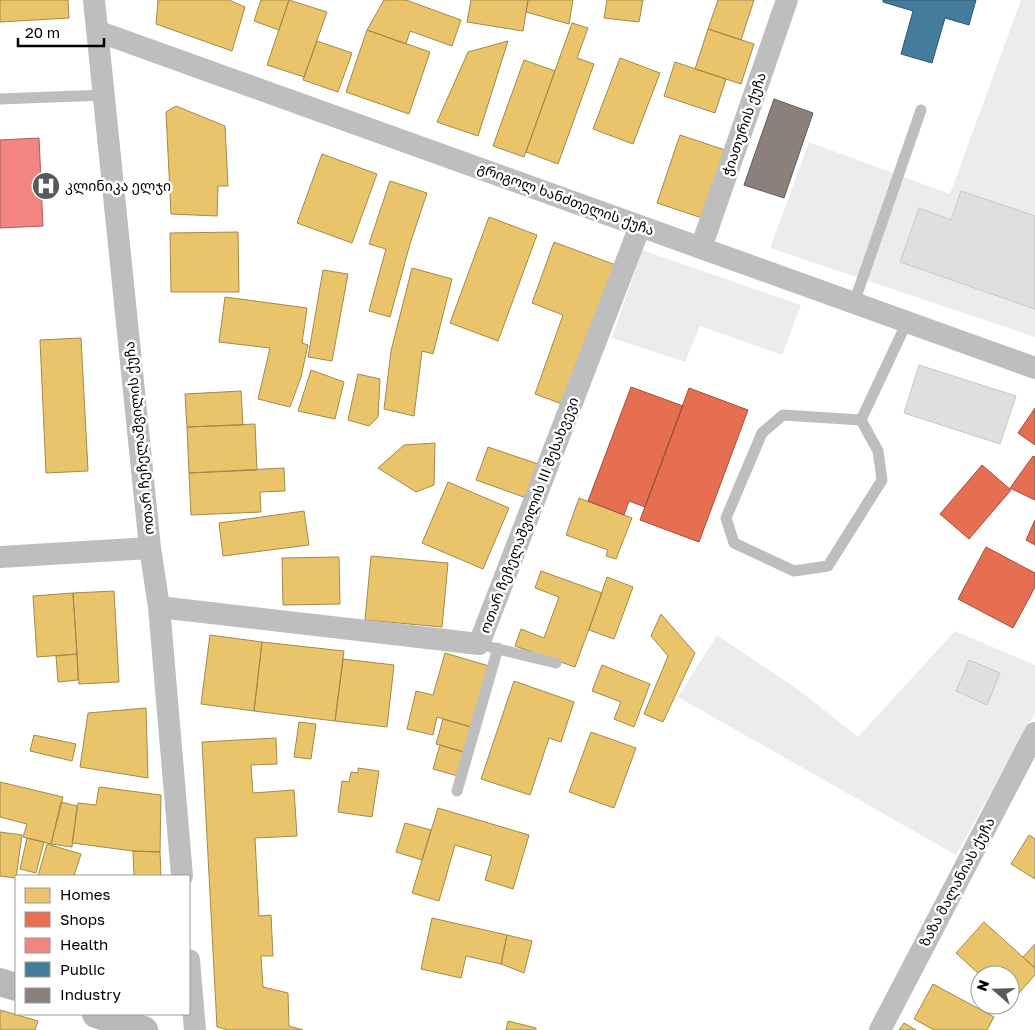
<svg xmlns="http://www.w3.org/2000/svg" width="1035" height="1030" viewBox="0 0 1035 1030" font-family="'Golos Text','Noto Sans Georgian',sans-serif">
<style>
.green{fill:#ececec}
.homes{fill:#e9c46a;stroke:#a3894a}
.shops{fill:#e76f51;stroke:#a24e39}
.health{fill:#f28482;stroke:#a95c5b}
.public{fill:#457b9d;stroke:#30566e}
.industry{fill:#8a817c;stroke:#615a57}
.building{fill:#dfdfdf;stroke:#c7c7c7}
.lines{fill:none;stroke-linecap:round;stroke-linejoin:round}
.lane{stroke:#bebebe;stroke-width:11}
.street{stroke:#bebebe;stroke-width:22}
.secondary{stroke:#b8b8b8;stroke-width:28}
.labels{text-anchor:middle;stroke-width:5;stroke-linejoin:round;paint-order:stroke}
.street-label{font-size:14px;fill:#000;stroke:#fff}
.poi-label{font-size:14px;fill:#000;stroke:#fff;text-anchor:start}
</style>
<rect width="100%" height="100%" fill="#fff"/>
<path class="green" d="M1021 0H1035V216L962 191 951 220 918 209 900 261 1035 309V337L770 248 809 142 950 194Z
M642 250 801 305 782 355 700 326 685 362 612 338Z
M955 631 1035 665V713L956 855 678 697 717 635 800 691 858 737Z"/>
<path class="homes" d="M0 0H68L69 18 0 22Z
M158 0H229L245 7 232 51 156 24Z
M261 0H289L279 30 254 21Z
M289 0 327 12 304 77 267 65Z
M384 0H406L461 20 452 46 410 31 406 44 367 30Z
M471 0H528L523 31 467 22Z
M528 0H573L569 24 526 12Z
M607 0H643L639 22 604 18Z
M718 0H754L741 40 708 29Z
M572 23 588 28 577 58 594 64 558 164 526 152Z
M708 29 754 44 741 84 695 69Z
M367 30 430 52 409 114 346 92Z
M317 41 352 53 338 92 303 80Z
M508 41 478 136 437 122 468 52Z
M620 58 660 73 633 144 593 129Z
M524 60 555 71 524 157 493 146Z
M675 62 726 79 715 113 664 96Z
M176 106 225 126 228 186H218L217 216 171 214 166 112Z
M680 135 725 150 702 218 657 203Z
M322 154 377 174 352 243 297 223Z
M390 181 427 193 410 244 390 317 369 311 386 249 369 244Z
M489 217 537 235 498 341 450 323Z
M238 232 239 292H171L170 233Z
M554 242 621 267 570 407 535 394 563 315 532 303Z
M412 268 452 279 433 354 422 351 414 416 384 409 391 351Z
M323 270 348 274 332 361 308 357Z
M225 297 307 308 302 343 308 345 301 377 290 407 258 399 270 348 219 342Z
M81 338 88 471 46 473 40 340Z
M311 370 344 382 335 419 298 411Z
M358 374 380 379 378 417 369 426 348 420Z
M241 391 243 425 187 427 185 394Z
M255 424 257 470 189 473 187 427Z
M435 443 434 485 416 492 378 468 404 445Z
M488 447 544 466 532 500 476 480Z
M284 468 285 491 260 492 261 512 191 515 189 473Z
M448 482 509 508 483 569 422 543Z
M579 498 632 518 616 559 606 556 608 550 566 535Z
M304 511 309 545 223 556 219 523Z
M371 556 448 563 442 627 365 620Z
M339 557 340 604 283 605 282 558Z
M541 571 602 593 575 667 515 646 521 629 544 638 559 597 535 588Z
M607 577 633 587 614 639 589 630Z
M114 591 119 682 79 684 73 593Z
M73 593 77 654 37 657 33 596Z
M661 614 695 653 663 722 644 714 668 656 651 636Z
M210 635 262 642 254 711 201 704Z
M262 642 344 651 335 721 254 711Z
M445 653 489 666 471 727 437 717 433 735 407 729 416 691 433 695Z
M77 654 78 680 58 682 56 656Z
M343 659 394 665 387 727 335 721Z
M602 665 650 684 634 727 614 719 621 702 592 691Z
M514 681 574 702 561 742 549 738 530 795 481 779Z
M146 708 148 778 80 767 88 713Z
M443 719 471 727 464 752 436 744Z
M299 722 316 724 311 759 294 757Z
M591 732 636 748 614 808 569 792Z
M34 735 76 744 72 761 30 751Z
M276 738 277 764 251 765 253 793 294 790 297 836 255 838 259 916 271 915 273 956H261L263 987 288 993 289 1026 303 1030H228L217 1027 202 742Z
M440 745 464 752 458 776 433 769Z
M358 768 379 771 372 817 338 812 342 781 349 782 351 772 358 773Z
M0 782 63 797 51 844 23 837 27 824 0 817Z
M99 787 161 795 160 852 133 851 72 843 78 803 96 805Z
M61 802 77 806 72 847 51 844Z
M438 808 529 835 513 889 485 880 492 856 455 845 439 901 412 893Z
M405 823 431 830 422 860 396 852Z
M0 832 22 835 16 878 0 876Z
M1029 835 1035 839V879L1011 864Z
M27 838 44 842 36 873 20 869Z
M47 844 81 854 74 876H38Z
M133 851 160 852 161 876H134Z
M432 918 507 935 501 964 466 956 461 978 421 969Z
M984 922 1035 968V975L1011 1002 1010 975H980L956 953Z
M507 935 532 941 524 973 501 964Z
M1035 944V968L1023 957Z
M933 984 994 1017 987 1030H934L914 1019Z
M0 1010 38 1021 35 1030H0Z
M508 1021 536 1028V1030H506Z
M904 1023 916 1030H899Z"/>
<path class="shops" d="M631 387 683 406 645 507 629 501 624 515 588 501Z
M689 388 748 410 699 542 640 520Z
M1035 408V445L1018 433Z
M1033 456 1035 457V500L1010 488Z
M982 465 1011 490 969 539 940 514Z
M1035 520V545L1026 540Z
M986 547 1035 573V587L1013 628 958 599Z"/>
<path class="health" d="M39 138 43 226 0 228V140Z"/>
<path class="public" d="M883 0H976L969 25 945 18 932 63 901 54 913 11 883 2Z"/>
<path class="industry" d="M774 99 813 113 784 198 744 185Z"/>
<path class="building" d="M961 191 1035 216V309L900 262 919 208 951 220Z
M919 365 1016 396 1000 444 904 413Z
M969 660 1000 673 987 705 956 691Z"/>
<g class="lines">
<path class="lane" d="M0 99 104 95
M854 303 921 110
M783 415 861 420 878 451 882 480 828 566 794 571 734 543 726 518 762 433Z
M861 420 907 322
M490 647 556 663
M457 791 498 648"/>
<path class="street" d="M94 0 150 548 159 607 182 876
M97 31 1035 368
M701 248 787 0
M0 557 150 548
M159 607 479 644 640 226
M189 960 195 1030
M880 1030 1035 733"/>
<path class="secondary" d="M0 982 16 987
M96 1014 144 1030"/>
</g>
<defs>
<symbol id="hospital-disc" viewBox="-11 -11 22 22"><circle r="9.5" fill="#595959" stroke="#fff"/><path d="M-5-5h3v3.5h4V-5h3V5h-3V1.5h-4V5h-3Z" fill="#fff"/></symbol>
</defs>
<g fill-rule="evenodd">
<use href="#hospital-disc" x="30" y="170" width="32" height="32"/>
</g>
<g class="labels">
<g class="street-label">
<text transform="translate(744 124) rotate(-71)" y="5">ჭიათურის ქუჩა</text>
<text transform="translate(566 199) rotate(20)" y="5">გრიგოლ ხანძთელის ქუჩა</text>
<text transform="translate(139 438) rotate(-96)" y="5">ოთარ ჩეჩელაშვილის ქუჩა</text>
<text transform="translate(529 515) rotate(-69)" y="5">ოთარ ჩეჩელაშვილის III შესახვევი</text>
<text transform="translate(957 882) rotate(-62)" y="5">ზაზა მალანიას ქუჩა</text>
</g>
<g class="poi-label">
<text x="65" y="191">კლინიკა ელჯი</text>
</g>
</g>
<rect x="15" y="875" width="175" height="140" fill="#ffffff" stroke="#999999"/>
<rect x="25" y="888" width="25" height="15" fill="#e9c46a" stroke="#999999"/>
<text x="60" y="900" font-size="15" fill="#000000">Homes</text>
<rect x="25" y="912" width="25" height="15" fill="#e76f51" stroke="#999999"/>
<text x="60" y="925" font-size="15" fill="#000000">Shops</text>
<rect x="25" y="938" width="25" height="15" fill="#f28482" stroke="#999999"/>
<text x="60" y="950" font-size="15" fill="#000000">Health</text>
<rect x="25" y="962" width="25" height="15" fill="#457b9d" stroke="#999999"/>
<text x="60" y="975" font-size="15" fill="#000000">Public</text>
<rect x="25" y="988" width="25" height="15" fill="#8a817c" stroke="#999999"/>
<text x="60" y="1000" font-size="15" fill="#000000">Industry</text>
<g transform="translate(995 990) rotate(290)"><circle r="24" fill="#ffffff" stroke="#999999"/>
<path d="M0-4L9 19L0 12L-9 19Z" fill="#595959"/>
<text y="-8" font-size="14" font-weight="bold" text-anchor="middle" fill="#000000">N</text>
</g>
<path d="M18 38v8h86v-8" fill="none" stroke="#000000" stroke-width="2.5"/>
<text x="25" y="38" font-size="15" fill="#000000" stroke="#ffffff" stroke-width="4" paint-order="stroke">20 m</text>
</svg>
